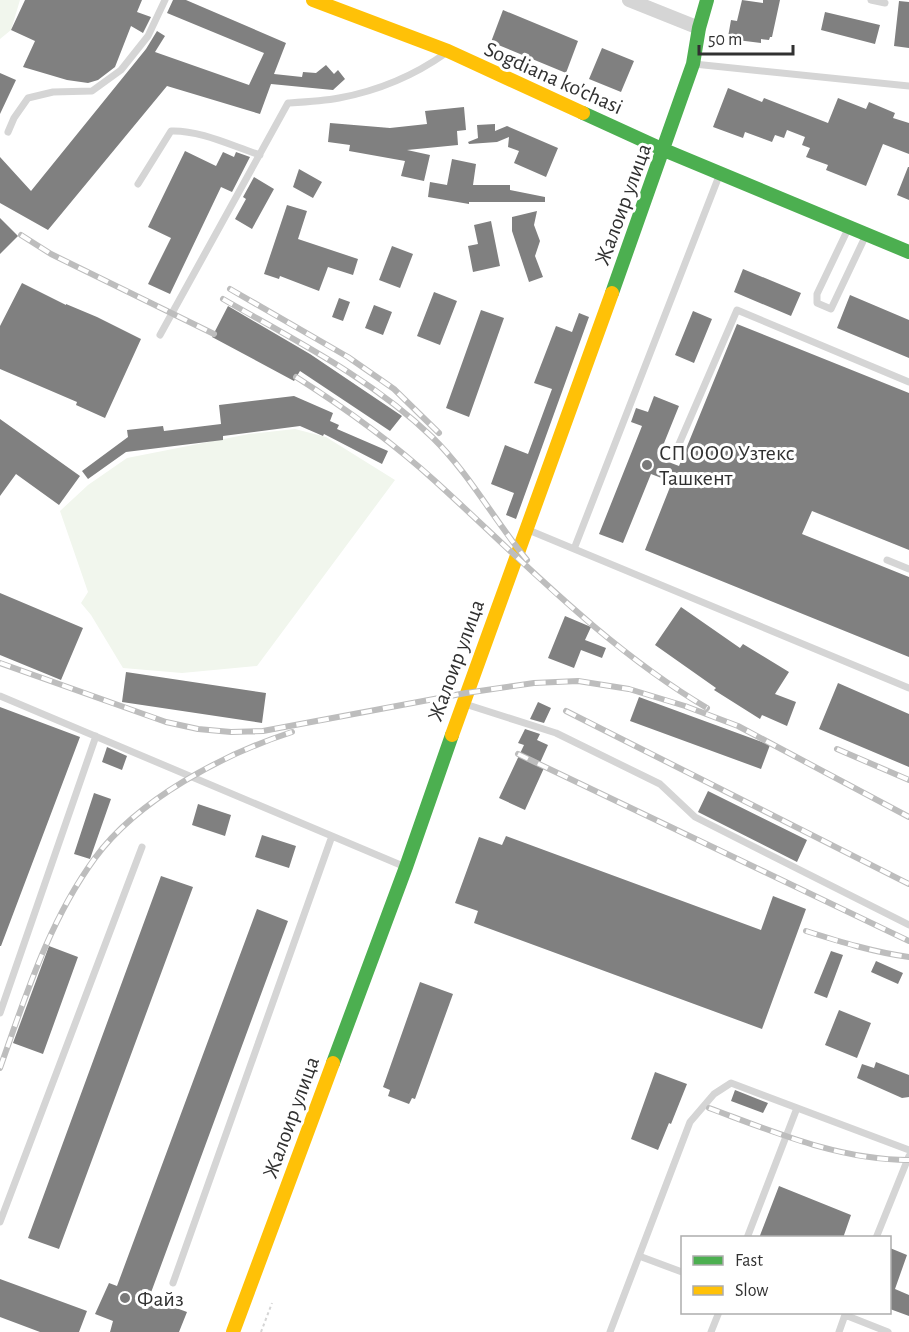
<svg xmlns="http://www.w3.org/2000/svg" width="909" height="1332" viewBox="0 0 909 1332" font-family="'Alegreya Sans',sans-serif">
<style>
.green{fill:#f1f6ed}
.building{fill:#808080}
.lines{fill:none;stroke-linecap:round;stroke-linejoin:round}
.path{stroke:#d5d5d5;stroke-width:2;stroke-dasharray:3 3;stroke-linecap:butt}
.lane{stroke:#d5d5d5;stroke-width:7}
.street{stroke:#d5d5d5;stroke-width:14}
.fast{stroke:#4caf50;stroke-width:14}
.slow{stroke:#ffc107;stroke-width:14}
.rail-casing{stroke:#bdbdbd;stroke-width:6}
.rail{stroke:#fff;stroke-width:4;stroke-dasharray:11;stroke-linecap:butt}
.poi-dot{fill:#797979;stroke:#fff;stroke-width:2}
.labels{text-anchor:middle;stroke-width:6;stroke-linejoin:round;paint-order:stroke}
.street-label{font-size:22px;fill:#313131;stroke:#fff}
.poi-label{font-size:22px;fill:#313131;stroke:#fff;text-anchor:start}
</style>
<rect width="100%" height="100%" fill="#fff"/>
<path class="green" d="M0 0H20L11 30 0 39Z
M295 429 326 437 395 480 257 666 182 673 123 668 91 615 81 603 88 592 60 511 88 485 127 458 249 434Z"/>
<path class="building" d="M25 0H142L137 12 151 17 143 33 131 26 115 67 98 80 88 83 67 80 23 67 35 41 11 30Z
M173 0H186L286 43 274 74 302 77 303 72 316 73 326 65 334 74 338 70 345 79 333 90 271 84 260 114 167 86 48 230 0 203V157L31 191 146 49 157 31 165 36 155 52 249 85 264 53 167 13Z
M742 0 763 3V0H780L772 37H770L769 40 761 39V43L737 40V39L728 37 731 20 737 21Z
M899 1 909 2V48L894 46Z
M503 10 578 41 566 73 491 42Z
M825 12 880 25 875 44 821 30Z
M602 48 634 61 621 92 589 79Z
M0 73 16 80 0 114Z
M728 88 762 102 764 98 828 123 838 98 866 109 869 102 895 113 893 118 909 123V154L883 144 866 186 826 170 828 165 806 157 810 148 802 145 805 137 787 130 784 138 775 135 772 142 745 132 743 138 713 127Z
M464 107 466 130 457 131 458 145 407 150 430 155 424 181 401 176 405 161 349 151 350 145 328 142 330 123 390 128 427 124 425 111Z
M495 124V131L507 126 558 148 546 177 514 163 519 151 508 147 509 137 497 142 469 144 468 142 478 138 477 125Z
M185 151 216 166 223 152 234 157 236 152 250 157 232 192 221 187 170 294 148 284 171 238 148 227Z
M452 159 476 164 473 185H510V190L545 197V202H469V204L428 197 430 182 447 185Z
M908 167H909V200L897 195Z
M299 169 322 182 313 198 293 187Z
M254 177 274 189 252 229 235 219 246 199 243 197Z
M287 205 307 211 298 239 358 259 353 275 328 267 319 291 280 276 279 279 264 274Z
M537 211 534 225 540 241 535 256 543 277 529 282 512 231V217Z
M0 218 18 236 0 254Z
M491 221 500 266 473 272 468 246 478 244 474 225Z
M392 246 413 254 400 288 379 280Z
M743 269 801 293 791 316 734 292Z
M22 283 66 305V304L97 317 141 339 105 418 76 405 77 402 0 369V326Z
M434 292 457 301 440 345 417 336Z
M850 295 909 320V358L837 328Z
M339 298 350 302 343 321 332 317Z
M374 305 392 312 383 335 365 328Z
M228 306 310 354 402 416 390 431 300 371 294 381 212 337Z
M481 310 504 318 469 417 446 408Z
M693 311 712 319 694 363 675 355Z
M579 313 589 317 516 519 506 515 514 493 491 484 505 445 528 454 552 389 534 383 556 326 572 332Z
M737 324 909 393V550L812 511 802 534 909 577V657L645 550 672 482 651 474 623 543 599 534 642 426 631 422 636 408 648 412 654 396 679 406 658 458 679 466Z
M294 396 333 413 330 421 339 425 337 429 388 451 382 464 324 434 323 436 300 426 223 436V440L126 452 88 479 82 471 128 437 127 430 163 426 164 431 221 424 219 405Z
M0 419 80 476 59 505 16 474 0 496Z
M0 593 83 628 61 680 0 655Z
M681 607 740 648 743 644 789 672 775 694 796 702 787 726 762 715 760 719 714 690 716 688 655 645Z
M565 616 591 627 585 640 606 648 602 658 581 650 574 668 548 658Z
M126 672 266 693 262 723 122 702Z
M838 683 909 714V767L819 729Z
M639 697 770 745 761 769 630 721Z
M538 702 551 708 544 723 530 719Z
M0 707 80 737 1 946H0Z
M525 729 540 734 537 740 548 745 539 765 544 768 525 810 499 798 524 745 518 743Z
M107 747 127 756 122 770 102 762Z
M708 791 807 840 797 862 698 812Z
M94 793 111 799 90 859 74 854Z
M198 804 231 815 225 836 192 825Z
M262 835 296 846 289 868 255 857Z
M506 836 761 930 773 896 806 909 762 1029 474 923 478 911 455 903 479 837 502 845Z
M161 876 193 887 59 1249 28 1238Z
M257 909 288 921 149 1298 187 1312 179 1332H110L113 1321 95 1314 109 1283 117 1286Z
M49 946 78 957 43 1054 13 1043Z
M831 951 843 955 827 998 814 993Z
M876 961 903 973 898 984 871 972Z
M420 982 453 994 415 1099 412 1098 409 1104 388 1096 390 1090 383 1087Z
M839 1010 871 1023 857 1058 825 1045Z
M876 1062 909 1075V1097L902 1098 857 1078 862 1064 874 1068Z
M655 1072 687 1084 671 1124 669 1123 658 1150 631 1139Z
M735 1090 768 1103 763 1113 731 1101Z
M779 1186 851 1215 843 1238H759Z
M890 1248 907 1255 895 1289 909 1295V1316L890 1309Z
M0 1279 87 1311 79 1332H40L0 1317Z"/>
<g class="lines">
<path class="path" d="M261 1332 272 1303"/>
<path class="lane" d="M871 0 885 3
M694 64 909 86
M8 132 14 118 28 98 53 92 92 91 121 70 148 36 165 0
M138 184 171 131C200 130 232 146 260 155
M848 229 817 294V303L831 309 866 235
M160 335 288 103C305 102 323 101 339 98 377 91 415 75 446 53
M679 444 737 310 909 382
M526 529 909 688
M574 549 719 176
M887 560 909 569
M0 696 403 866
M465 704 556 733 660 784 695 817 909 925
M0 1013 96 736
M0 1222 142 847
M747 1238 797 1108
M876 1238 909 1156
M639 1256 682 1272
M173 1283 332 836
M845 1315 888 1332
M610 1332 690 1122 714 1094 731 1083 909 1150
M711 1332 719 1312
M839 1332 846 1312"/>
<path class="street" d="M629 0 699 28"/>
<path class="fast" d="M583 113 664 150 909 252
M612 293 693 64 699 28 707 0
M333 1063 406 867 452 735"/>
<path class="slow" d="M313 0 448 51 583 113
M452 735 612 293
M233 1332 333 1063"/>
<defs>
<path id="rail" d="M21 235 51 254 214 334
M230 289 348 357 394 389 439 433
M223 299C296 341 372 379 432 437 469 473 494 520 527 560
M296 377C345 408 392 442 435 481 522 560 604 647 707 708
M0 663 166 722 198 729 231 732 263 731 466 693 534 683 578 681 629 689 685 706 738 726 909 817
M566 711 909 884
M837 749 909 780
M518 754 909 941
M806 931C841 942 873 952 909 957
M0 1068C26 995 49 921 95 858 138 799 224 754 292 732
M709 1108C774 1132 839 1160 909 1160"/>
</defs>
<use href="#rail" class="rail-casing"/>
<use href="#rail" class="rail"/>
</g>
<g class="poi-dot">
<circle cx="647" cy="465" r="6"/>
<circle cx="125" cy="1298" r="6"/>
</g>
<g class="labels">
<g class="street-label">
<text transform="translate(554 77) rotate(24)" y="8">Sogdiana ko'chasi</text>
<text transform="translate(622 204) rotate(-70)" y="8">Жалоир улица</text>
<text transform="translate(455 660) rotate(-70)" y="8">Жалоир улица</text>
<text transform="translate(290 1117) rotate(-70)" y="8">Жалоир улица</text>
</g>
<g class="poi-label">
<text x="659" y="460">СП ООО Узтекс<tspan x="659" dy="25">Ташкент</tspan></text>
<text x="137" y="1306">Файз</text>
</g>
</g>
<rect x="681" y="1236" width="210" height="78" fill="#ffffff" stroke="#adadad" stroke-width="1.5"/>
<rect x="693" y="1256" width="30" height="9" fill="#4caf50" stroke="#adadad" stroke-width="1.5"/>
<text x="735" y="1266" font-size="18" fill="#313131">Fast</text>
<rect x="693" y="1286" width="30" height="9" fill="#ffc107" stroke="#adadad" stroke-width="1.5"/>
<text x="735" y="1296" font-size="18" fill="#313131">Slow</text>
<path d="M699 45v9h94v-9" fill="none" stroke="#313131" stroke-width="3"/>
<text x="708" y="45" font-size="18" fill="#313131" stroke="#ffffff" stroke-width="4.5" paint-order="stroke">50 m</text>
</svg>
